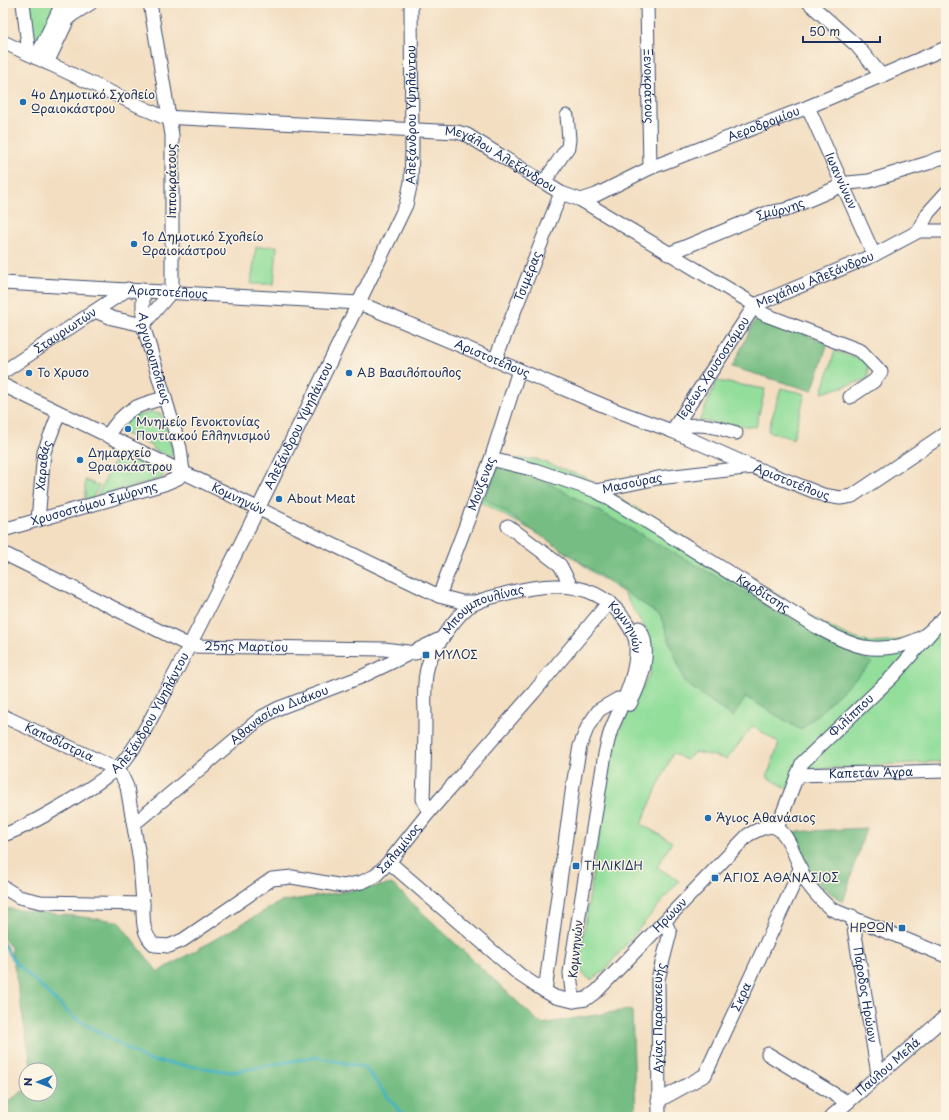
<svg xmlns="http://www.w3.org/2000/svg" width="949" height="1120" viewBox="0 0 949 1120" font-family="'Playpen Sans',sans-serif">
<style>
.green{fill:#93de9b;stroke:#57867c}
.forest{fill:#76bd83;stroke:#487670}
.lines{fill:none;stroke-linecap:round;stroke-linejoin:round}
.stream{stroke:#46b4c2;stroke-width:3}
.minor-casing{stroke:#3b496d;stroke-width:15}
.minor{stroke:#fff;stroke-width:13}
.poi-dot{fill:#1f6fb2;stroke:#fcf5e5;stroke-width:1.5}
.labels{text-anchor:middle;stroke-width:3;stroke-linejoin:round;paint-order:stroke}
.street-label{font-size:12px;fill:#1b2f5e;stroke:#fcf5e5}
.poi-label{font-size:12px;fill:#1b2f5e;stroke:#fcf5e5;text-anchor:start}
</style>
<rect width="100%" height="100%" fill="#fcf5e5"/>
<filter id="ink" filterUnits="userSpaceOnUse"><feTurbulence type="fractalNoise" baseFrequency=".025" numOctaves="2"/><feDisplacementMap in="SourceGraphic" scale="8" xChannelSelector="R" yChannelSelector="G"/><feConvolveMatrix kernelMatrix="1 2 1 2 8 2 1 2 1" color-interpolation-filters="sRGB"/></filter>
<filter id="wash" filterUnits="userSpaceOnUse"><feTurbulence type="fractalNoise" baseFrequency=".012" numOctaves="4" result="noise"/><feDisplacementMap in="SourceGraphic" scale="16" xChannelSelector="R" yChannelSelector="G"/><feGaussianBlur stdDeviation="0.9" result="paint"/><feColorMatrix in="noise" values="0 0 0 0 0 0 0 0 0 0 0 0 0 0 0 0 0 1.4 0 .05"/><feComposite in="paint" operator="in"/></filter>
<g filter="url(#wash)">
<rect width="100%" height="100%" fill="#f3dec1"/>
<path class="green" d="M27 3H62L37 46 32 45Z
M277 246 274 284H251L256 247Z
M835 351 868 362V379L822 393Z
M717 381 765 389 756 427 699 421Z
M781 388 805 394 793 439 768 431Z
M152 412 161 414 163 417 173 453 170 457 155 450 152 446 123 433 122 428 131 417Z
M119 452 163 473V477L160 479 97 496Z
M491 459H536L587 478 816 619C832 627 851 640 870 642 896 645 923 633 946 621V761L805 770 788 789 767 777 779 743 753 726 727 759 695 752 686 760 673 753 641 824 672 842 657 867 679 881 603 972 591 980 583 974 579 963 611 756 620 728 650 673V637L624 593 592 572 555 543 475 499Z
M85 480 99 486 93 498 85 500Z"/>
<path class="forest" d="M757 316 828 343 812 391 732 367Z
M502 457 872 663 801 730 746 697 733 717 685 683 660 615 484 498Z
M866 828 843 902 813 880 793 840 792 832Z
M392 884 541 1024 632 1009 636 1117H3V1105L26 1089V1094H50V1070H32L11 947 3 938V908L118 921 158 972 280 902Z"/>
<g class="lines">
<path class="stream" d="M3 943 13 960 73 1017 147 1060 232 1072 315 1057 364 1067 401 1113 414 1117"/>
</g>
</g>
<g filter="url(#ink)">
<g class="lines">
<defs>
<g id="minor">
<path d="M23 3 29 54"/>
<path d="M150 3 172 135V291"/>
<path id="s1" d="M647 3 650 168"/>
<path d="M809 3 857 46 882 76"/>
<path id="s2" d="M3 42 163 117 457 132 467 135 561 193 581 200 755 305 759 311 766 315 861 351 881 372 874 381 850 397"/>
<path d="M36 58 59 10 69 3"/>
<path d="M47 63 68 19 72 15 91 3"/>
<path id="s3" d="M808 107 874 255"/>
<path d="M544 182 568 147 569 139 567 116"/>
<path id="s4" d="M581 200 596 195 650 168 808 107 946 48"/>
<path d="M919 231H946"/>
<path id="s5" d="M668 254 767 213 785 210 848 183 869 181 928 163 937 159 946 157"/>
<path id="s6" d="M3 283 359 303 612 409 672 431 753 467 823 495 840 498 852 496 946 433"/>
<path id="s7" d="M143 289V325L180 448 183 472"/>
<path id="s8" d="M755 305 874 255 919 231 928 213 946 193"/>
<path d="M95 311 112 318 143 325 172 291"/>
<path id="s9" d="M495 360 561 193"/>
<path id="s10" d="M3 372 128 289"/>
<path id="s11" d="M3 385 439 596 462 602H478"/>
<path id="s12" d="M672 431 755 305"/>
<path d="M672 431C693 420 714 426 736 433"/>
<path d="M108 435C125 408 137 405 165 398"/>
<path id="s13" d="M491 459 535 470 596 491 658 478 753 467"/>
<path id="s14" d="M596 491C654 525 710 561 767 596 793 612 834 641 864 647 881 650 904 647 920 638 927 635 933 628 938 623"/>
<path id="s15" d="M38 520 44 452 59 413"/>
<path d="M508 526 560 565 571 586"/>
<path id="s16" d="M3 530 164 484 178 478 183 472"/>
<path id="s17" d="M3 553 190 646 384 649 415 653"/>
<path id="s18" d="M439 596 491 459 519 370"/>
<path d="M630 704C641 683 653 650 639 628"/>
<path id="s19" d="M3 716 112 767 122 776 127 787 140 862 143 904 41 902 19 897 3 887"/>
<path id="s20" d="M797 775 946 771"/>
<path id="s21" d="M429 812 423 799C424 772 425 746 425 720 425 702 423 682 428 665 433 649 454 619 467 608 477 600 492 597 504 594 548 582 595 578 625 620 629 626 636 636 636 644 638 672 624 700 613 725 609 734 607 745 605 754L572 959 570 973 573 1001"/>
<path id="s22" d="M134 824 262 717 279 708 361 677 442 638"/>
<path id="s23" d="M777 828 802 763 893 676 946 615"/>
<path id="s24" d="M3 835C31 826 105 782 124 761 139 743 149 722 160 702 180 665 199 627 218 589 282 462 344 333 406 205L411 182 412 150 411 3"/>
<path id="s25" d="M389 862 520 975 538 987 555 997 573 1001 586 999 597 991 748 835C756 831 768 823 777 828 791 836 799 870 808 884 815 894 823 902 831 909L946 956"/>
<path id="s26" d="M143 904C143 919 142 935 155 945L169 946 183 940 272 879 292 877 343 886 362 882 375 876 389 862 429 812 534 692 609 602"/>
<path id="s27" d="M852 916 878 1074"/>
<path d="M545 991 573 785 580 746 588 726 599 710 618 699 629 704"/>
<path d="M768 1054 847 1102"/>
<path id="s28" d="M658 1101 705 1075 792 888 800 869"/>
<path id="s29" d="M659 1117 658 979 670 933 665 922"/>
<path id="s30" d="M831 1117 946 1016"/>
</g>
</defs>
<use href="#minor" class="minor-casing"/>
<use href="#minor" class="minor"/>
</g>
</g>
<g class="poi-dot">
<circle cx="23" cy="102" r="4"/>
<circle cx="134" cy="244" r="4"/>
<circle cx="29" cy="373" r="4"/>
<circle cx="349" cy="373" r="4"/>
<circle cx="128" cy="429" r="4"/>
<circle cx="80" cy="460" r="4"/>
<circle cx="279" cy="499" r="4"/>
<rect x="422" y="651" width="8" height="8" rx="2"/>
<circle cx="708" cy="818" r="4"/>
<rect x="572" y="862" width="8" height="8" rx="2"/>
<rect x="711" y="874" width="8" height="8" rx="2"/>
<rect x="898" y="924" width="8" height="8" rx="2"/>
</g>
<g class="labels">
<g class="street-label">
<text dy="4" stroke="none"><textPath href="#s1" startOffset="83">Ξενοκράτους</textPath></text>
<text dy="4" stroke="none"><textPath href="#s24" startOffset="857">Αλεξάνδρου Υψηλάντου</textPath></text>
<text dy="4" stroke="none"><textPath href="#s4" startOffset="198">Αεροδρομίου</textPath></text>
<text dy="4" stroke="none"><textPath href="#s2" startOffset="522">Μεγάλου Αλεξάνδρου</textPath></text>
<text dy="4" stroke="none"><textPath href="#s3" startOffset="81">Ιωαννίνων</textPath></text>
<text transform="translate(172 181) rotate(-90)" y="4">Ιπποκράτους</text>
<text dy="4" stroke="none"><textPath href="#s5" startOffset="121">Σμύρνης</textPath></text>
<text dy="4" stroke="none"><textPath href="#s9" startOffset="90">Τσιμέρας</textPath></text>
<text dy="4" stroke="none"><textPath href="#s8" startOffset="65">Μεγάλου Αλεξάνδρου</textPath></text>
<text dy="4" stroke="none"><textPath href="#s6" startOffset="165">Αριστοτέλους</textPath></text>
<text dy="4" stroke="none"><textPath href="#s10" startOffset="75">Σταυριωτών</textPath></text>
<text dy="4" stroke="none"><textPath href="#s7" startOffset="71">Αργυρουπόλεως</textPath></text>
<text dy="4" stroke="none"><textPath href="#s6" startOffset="501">Αριστοτέλους</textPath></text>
<text dy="4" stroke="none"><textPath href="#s12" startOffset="75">Ιερέως Χρυσοστόμου</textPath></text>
<text dy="4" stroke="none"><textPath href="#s24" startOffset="521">Αλεξάνδρου Υψηλάντου</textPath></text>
<text dy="4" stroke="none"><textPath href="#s15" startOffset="55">Χαραβάς</textPath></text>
<text dy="4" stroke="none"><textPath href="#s6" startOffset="825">Αριστοτέλους</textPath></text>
<text dy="4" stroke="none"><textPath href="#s18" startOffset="120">Μούζενας</textPath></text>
<text dy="4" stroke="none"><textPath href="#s13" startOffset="147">Μασούρας</textPath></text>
<text dy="4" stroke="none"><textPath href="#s11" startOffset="262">Κομνηνών</textPath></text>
<text dy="4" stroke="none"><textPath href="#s16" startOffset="95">Χρυσοστόμου Σμύρνης</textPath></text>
<text dy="4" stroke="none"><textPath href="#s14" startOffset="196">Καρδίτσης</textPath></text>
<text dy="4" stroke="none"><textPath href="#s21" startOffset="232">Μπουμπουλίνας</textPath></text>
<text dy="4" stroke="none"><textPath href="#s21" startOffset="398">Κομνηνών</textPath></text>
<text dy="4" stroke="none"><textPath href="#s17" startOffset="265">25ης Μαρτίου</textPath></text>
<text dy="4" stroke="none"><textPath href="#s24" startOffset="197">Αλεξάνδρου Υψηλάντου</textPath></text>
<text dy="4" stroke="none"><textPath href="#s23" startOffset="138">Φιλίππου</textPath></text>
<text dy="4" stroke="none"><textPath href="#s22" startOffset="183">Αθανασίου Διάκου</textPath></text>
<text dy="4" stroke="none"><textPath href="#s19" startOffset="62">Καποδίστρια</textPath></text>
<text dy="4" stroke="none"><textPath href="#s20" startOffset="74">Καπετάν Άγρα</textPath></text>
<text dy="4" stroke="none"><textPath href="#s26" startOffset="324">Σαλαμίνος</textPath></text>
<text dy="4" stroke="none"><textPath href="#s25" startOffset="365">Ηρώων</textPath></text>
<text transform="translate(576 949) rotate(-84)" y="4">Κομνηνών</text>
<text dy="4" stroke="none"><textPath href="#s27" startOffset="80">Πάροδος Ηρώων</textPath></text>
<text dy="4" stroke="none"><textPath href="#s28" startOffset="140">Σκρα</textPath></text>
<text dy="4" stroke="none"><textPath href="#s29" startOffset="99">Αγίας Παρασκευής</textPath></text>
<text dy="4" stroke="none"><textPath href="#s30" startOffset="76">Παύλου Μελά</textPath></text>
</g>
<g class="poi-label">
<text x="31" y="99">4ο Δημοτικό Σχολείο<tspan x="31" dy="14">Ωραιοκάστρου</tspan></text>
<text x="142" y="241">1ο Δημοτικό Σχολείο<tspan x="142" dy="14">Ωραιοκάστρου</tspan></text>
<text x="37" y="377">Το Χρυσο</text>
<text x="357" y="377">ΑΒ Βασιλόπουλος</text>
<text x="136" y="426">Μνημείο Γενοκτονίας<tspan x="136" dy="14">Ποντιακού Ελληνισμού</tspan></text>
<text x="88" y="457">Δημαρχείο<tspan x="88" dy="14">Ωραιοκάστρου</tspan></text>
<text x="287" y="503">About Meat</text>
<text x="434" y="659">ΜΥΛΟΣ</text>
<text x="716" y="822">Άγιος Αθανάσιος</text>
<text x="584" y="870">ΤΗΛΙΚΙΔΗ</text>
<text x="723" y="882">ΑΓΙΟΣ ΑΘΑΝΑΣΙΟΣ</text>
<text x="894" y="932" text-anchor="end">ΗΡΩΩΝ</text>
</g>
</g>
<rect width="949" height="1120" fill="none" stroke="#fcf5e5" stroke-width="16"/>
<g transform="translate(38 1082) rotate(270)"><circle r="19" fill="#fcf5e5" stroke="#a2a6af"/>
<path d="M0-3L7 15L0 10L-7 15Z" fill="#1f6fb2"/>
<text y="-6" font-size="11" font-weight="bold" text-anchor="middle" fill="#1b2f5e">N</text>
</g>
<path d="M803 36v6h77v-6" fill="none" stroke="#1b2f5e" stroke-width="2"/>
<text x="809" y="36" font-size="12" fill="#1b2f5e" stroke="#fcf5e5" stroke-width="3" paint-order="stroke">50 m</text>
</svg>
